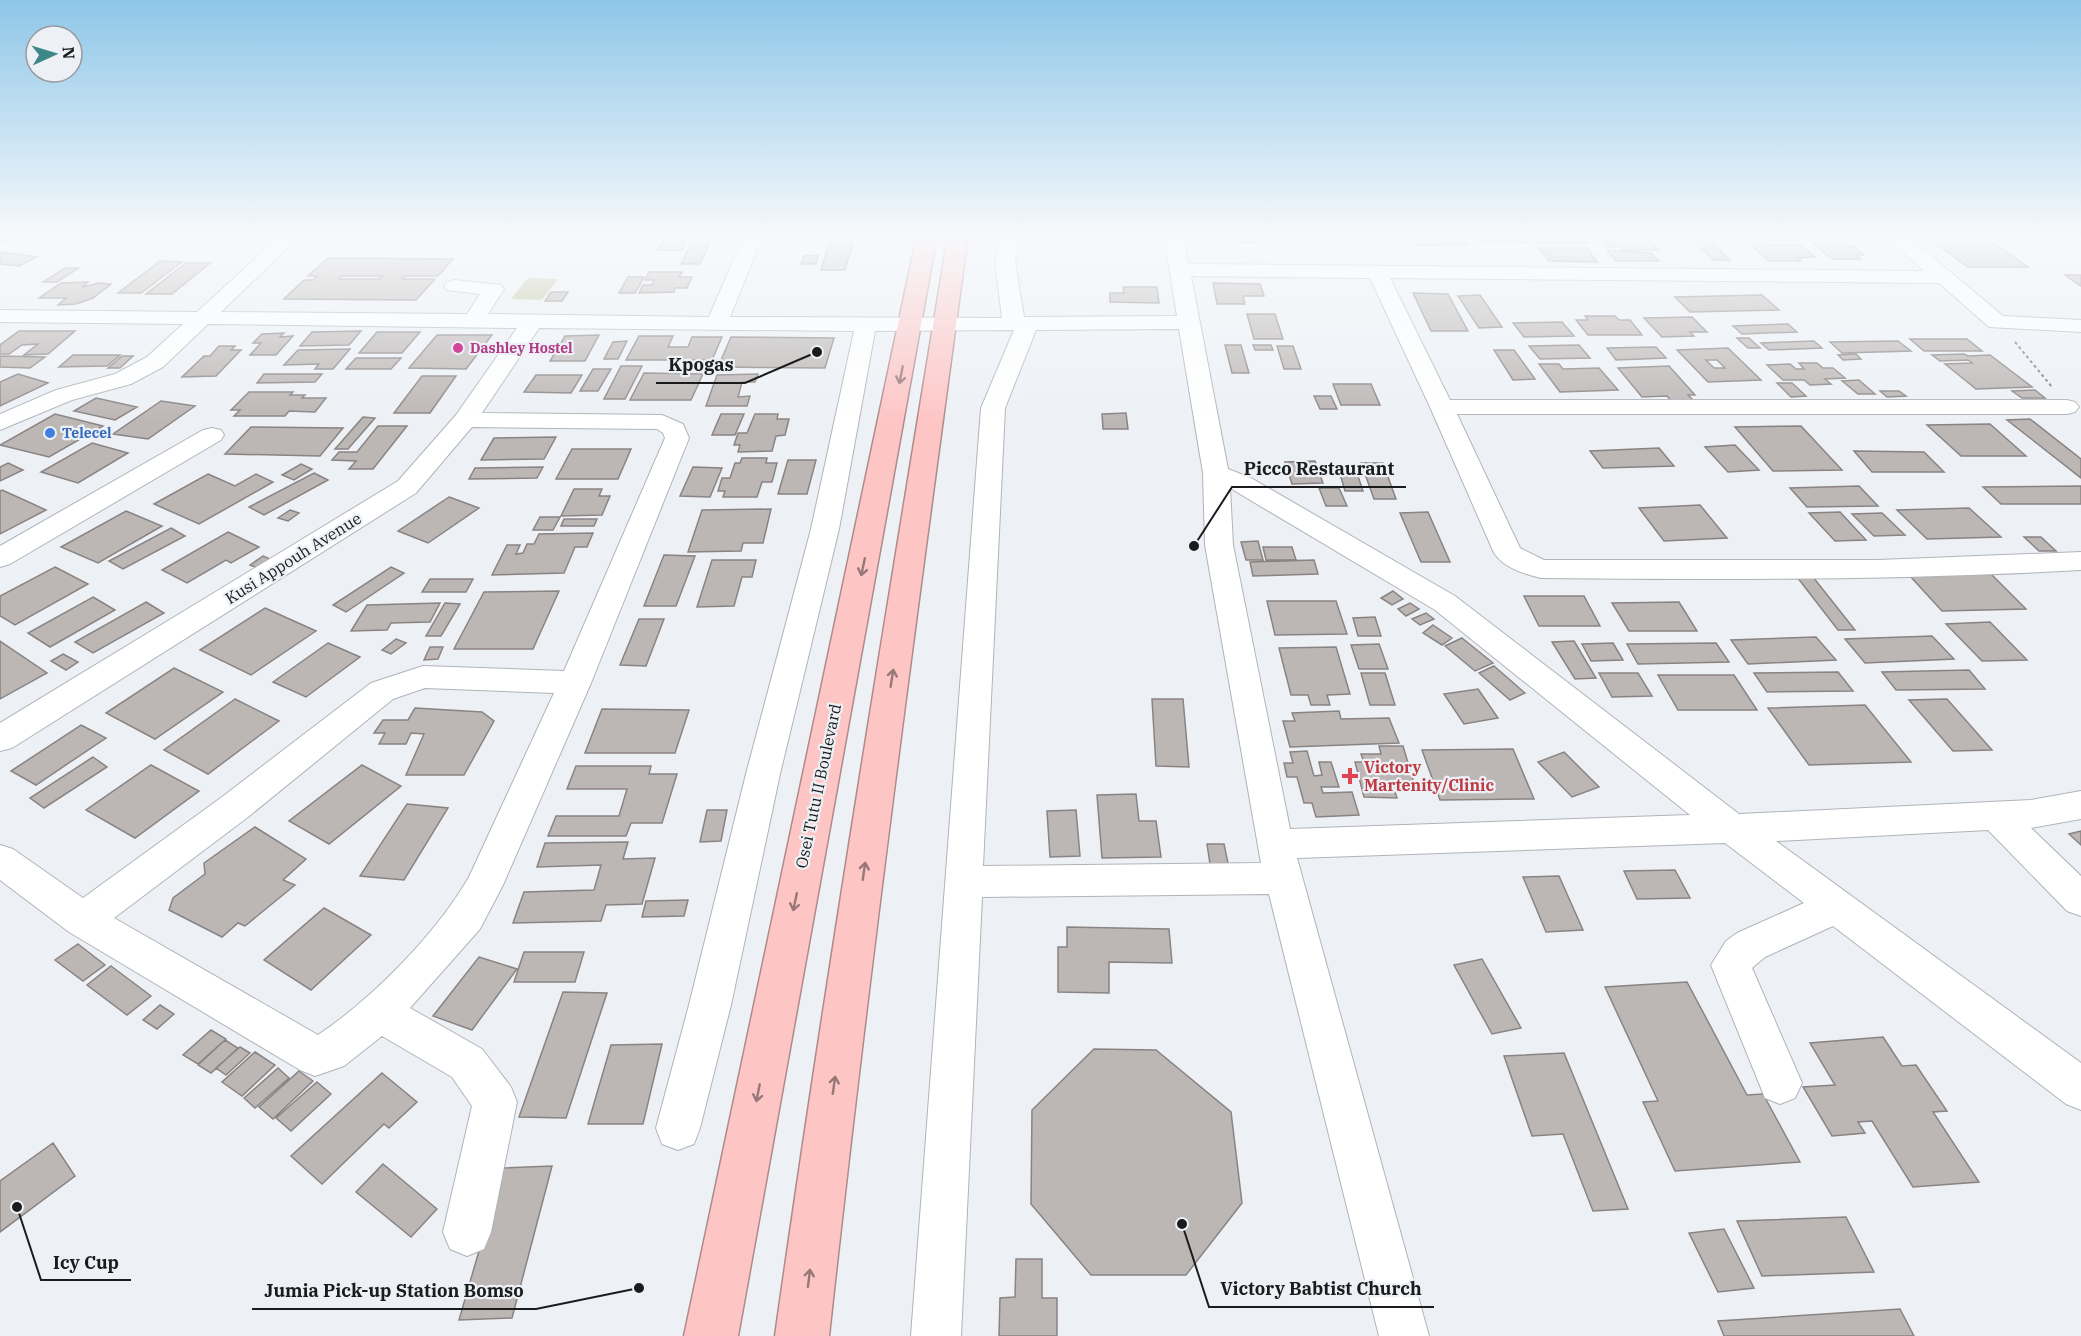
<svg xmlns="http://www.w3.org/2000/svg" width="2081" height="1336" viewBox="0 0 2081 1336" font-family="'IBM Plex Serif',serif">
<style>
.green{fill:#bec19d}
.building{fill:#bcb6b5;stroke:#8a8383;stroke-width:1.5;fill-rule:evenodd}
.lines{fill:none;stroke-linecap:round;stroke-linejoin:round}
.minor-casing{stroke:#b0b4b9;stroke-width:2}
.highway-casing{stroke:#ae8a8a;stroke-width:3}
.path{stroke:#7c7f82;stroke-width:2;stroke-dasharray:3 3;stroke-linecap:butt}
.minor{fill:#fff;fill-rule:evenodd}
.highway{fill:#fec5c5;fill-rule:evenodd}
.oneway{stroke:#977879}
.hotel-dot{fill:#d1479c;stroke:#edf1f6;stroke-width:2}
.shop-dot{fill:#3f7fe0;stroke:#edf1f6;stroke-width:2}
.health-dot{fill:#e0444e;stroke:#edf1f6;stroke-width:2}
.labels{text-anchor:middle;stroke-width:4.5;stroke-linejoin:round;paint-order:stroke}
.far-hotel-label{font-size:14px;font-weight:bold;fill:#b23c85;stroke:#edf1f6;text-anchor:start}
.far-shop-label{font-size:14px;font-weight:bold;fill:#366cbe;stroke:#edf1f6;text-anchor:start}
.street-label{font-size:16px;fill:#191b1c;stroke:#edf1f6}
.health-label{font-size:16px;font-weight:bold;fill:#be3a42;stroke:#edf1f6;text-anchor:start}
.leader{fill:none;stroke:#191b1c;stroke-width:2}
.callout-dot{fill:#191b1c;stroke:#edf1f6;stroke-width:2}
.callout-label{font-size:18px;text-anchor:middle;font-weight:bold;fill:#191b1c;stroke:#edf1f6;stroke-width:4.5;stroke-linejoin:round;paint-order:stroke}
</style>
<rect width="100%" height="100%" fill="#edf1f6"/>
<path class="green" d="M528 278 558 279 542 300 511 299Z"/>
<path class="building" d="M0 235H20L22 236 0 244Z
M1237 235H1252L1256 243H1241Z
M1278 235H1328L1330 239H1279Z
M1338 235H1383L1385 238 1341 239Z
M1410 235H1461L1469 244 1418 246Z
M1478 235H1522L1527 243 1482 242Z
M1532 235H1581L1587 243H1538Z
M1598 235 1646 238 1658 250H1623L1620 247H1608Z
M1739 235H1792L1799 241 1746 242Z
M1803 235H1832L1846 246H1853L1864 255H1856L1861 259H1832Z
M1693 240H1709L1730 260H1713Z
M662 242H686L682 250H658Z
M1934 242H1992L2028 267H1968Z
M829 243H853L845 270H821Z
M691 244H709L700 264H681Z
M1751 245H1800L1815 257 1798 258 1801 261H1769Z
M1539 248H1587L1597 262 1549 261Z
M1607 250 1651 253 1659 261H1616Z
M0 252 37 257 19 266 0 264Z
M818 255 816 264H801L804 256Z
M328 258 453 259 438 276H405L402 279H435L416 300 284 299 304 280H313L317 276H308ZM342 276H382L379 279H339Z
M160 261 182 262 141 293H118Z
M186 263H210L172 294H146Z
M65 268H79L57 282H43Z
M649 272H682L679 277H692L687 288H675L674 292 639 293 643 285H652L654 280H645Z
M2065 275H2081V286Z
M628 277H644L635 293H619Z
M88 282 82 287 99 283 111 284 93 298 76 304 58 305 66 298H39L61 283Z
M1213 283 1260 284 1264 296H1243L1245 304H1217Z
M1123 287H1157L1159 303 1110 302V293H1124Z
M551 292H568L562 301H545Z
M1413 293 1448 294 1468 331H1431Z
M1480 295 1502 327 1479 328 1458 296Z
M1762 295 1779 310 1690 312 1675 297Z
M1247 314H1275L1283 339H1254Z
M1585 316H1615L1619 320H1630L1642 335H1588L1576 320H1588Z
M1692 317 1707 332H1690L1694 336 1662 337 1644 318Z
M1562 322 1574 336 1524 337 1513 323Z
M1788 324 1797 332 1742 334 1733 326Z
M19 331H75L48 354 24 355 38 344 22 345 9 354H0V345Z
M361 331 349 345 300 346 312 332Z
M377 332H420L402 353H359Z
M284 333 280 337 293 336 276 355H250L261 343H253L262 334Z
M437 335H492L466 369 409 368Z
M599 335 585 361H550L565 336Z
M639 336H673L668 347H688L692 337H722L712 360H626Z
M731 337 834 338 825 368 718 367Z
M1737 338H1749L1760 348H1748Z
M1910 339H1967L1982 351H1924Z
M627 341 618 359H604L613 342Z
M1814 341 1822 348 1769 350 1761 343Z
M1898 341 1911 351 1842 353 1830 342Z
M1225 345H1241L1249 373H1232Z
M1253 345H1271L1273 350H1255Z
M1579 345 1590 358 1540 359 1529 346Z
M219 346H235L231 350H241L216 376 182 377 204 356H210Z
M1277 346H1293L1301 369H1284Z
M1656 347 1666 358 1616 360 1607 348Z
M1728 348 1761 380 1708 382 1677 350ZM1706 360H1717L1725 368H1714Z
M350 349 333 369H315L319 364 284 365 298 350Z
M1494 350H1514L1535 379 1513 380Z
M1856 354 1861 359 1843 360 1838 355Z
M1964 354 1968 356 1990 355 2032 387 1976 389 1945 364 1972 363 1968 360 1940 361 1932 355Z
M73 355H120L107 366 59 367Z
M0 356 45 357 30 368 0 367Z
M122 356H133L120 368H108Z
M356 358H401L391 369H346Z
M1799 363H1817L1823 368H1833L1845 378 1825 379 1831 384 1810 385 1804 380H1783L1767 365 1790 364 1796 369H1804Z
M1539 364H1559L1563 369 1599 368 1618 390 1560 392Z
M621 366H642L625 399H604Z
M1669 366 1695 395H1688L1695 402 1673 403 1667 396 1642 397 1618 368Z
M593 369H611L598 391H580Z
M644 373 703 374 691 400H630Z
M18 374 48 383 0 406V382Z
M264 374H322L315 382 257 383Z
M758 374 755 382H742L738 397 750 396 747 406H706L717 375Z
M536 375H582L571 393 524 392Z
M422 376H456L430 413H394Z
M1859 380 1875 394H1858L1842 381Z
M1777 383H1792L1806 396 1791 397Z
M1333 384H1371L1380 405H1341Z
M2035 390 2045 398H2022L2012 391Z
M1880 391H1899L1906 396 1887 397Z
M249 392H293L290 395H305L302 398H326L315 412 289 411 285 416H234L240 410H231Z
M1314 396H1331L1337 409H1320Z
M96 398 137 407 115 420 74 411Z
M161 401 195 406 148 439 113 434Z
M1126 413 1128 429H1103L1102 414Z
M55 414 103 426 49 457 0 445Z
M721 414H744L735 435H712Z
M755 414H778L777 419H789L785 435 776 436 772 451 738 452 740 445H734L738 433H747Z
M363 417 375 418 348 449H335Z
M2030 419 2081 459V478L2007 420Z
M1990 424 2026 456H1961L1927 425Z
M378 426H407L373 469H349L356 461 332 460 339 452H357Z
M1801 426 1842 470 1773 471 1735 427Z
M251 427 343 428 320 456 225 454Z
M556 437 544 459 481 460 494 438Z
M92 443 128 453 78 483 41 472Z
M1735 445 1759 470 1728 472 1705 447Z
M1659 448 1674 466 1603 468 1590 451Z
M572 449H631L618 479H556Z
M1854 451 1924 452 1944 472H1872Z
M742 458H767L766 463H777L772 482H762L757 497H723L725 491H718L722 478H730L735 463H740Z
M788 460H816L807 494H778Z
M1315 461 1323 483 1292 484 1285 462Z
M8 463 23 470 0 481V467Z
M1361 463H1383L1396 499H1374Z
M301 464 312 469 294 480 282 475Z
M543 467 537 478 469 479 475 468Z
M693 467 722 468 710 497 680 496Z
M1338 467H1355L1363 491H1345Z
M314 473 328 480 264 515 249 507Z
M208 474 235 486 256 474 273 482 199 524 154 504Z
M1859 486 1878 506 1807 507 1790 488Z
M2081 486V504H2001L1983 487Z
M1319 488H1339L1347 506H1326Z
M574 489H602L599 496H610L602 515 561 516Z
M2 490 22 499 46 510 0 534V491Z
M449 497 479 508 428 543 398 531Z
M1700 505 1727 538 1664 541 1639 508Z
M1969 508 2001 537 1927 539 1897 510Z
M771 509 763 543H743L741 551 688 552 702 510Z
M290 510 299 513 288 521 278 518Z
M126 511 162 526 98 563 61 547Z
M1428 512 1450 562H1421L1400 513Z
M1840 512 1866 540 1835 541 1809 513Z
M1882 513 1905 535 1874 536 1852 514Z
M540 517H560L553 530H533Z
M564 519H597L594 526H561Z
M171 528 185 536 123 569 109 561Z
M228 532 259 547 231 563 226 560 187 583 162 570Z
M593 533 587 547H575L564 573 492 575 507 545H520L516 554 523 553 527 544H534L539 534Z
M2024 537H2041L2056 551H2039Z
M1258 541 1263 560H1246L1241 542Z
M1263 547H1292L1296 560H1266Z
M664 555 695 556 676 606H644Z
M263 556 272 560 258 568 250 565Z
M712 560H756L752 577H742L734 606 697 607Z
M1314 560 1318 574 1253 576 1250 562Z
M55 567 88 584 15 625 0 616V596Z
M391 567 404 573 346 612 333 605Z
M1991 574 2026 609 1942 611 1909 575Z
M1797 577H1813L1855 630H1838Z
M430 579H473L466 592H422Z
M559 591 533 649H454L484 592Z
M1393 591 1403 599 1392 605 1381 598Z
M1524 596H1584L1600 626H1539Z
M93 597 115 610 50 647 28 633Z
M1267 601H1336L1347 634 1275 635Z
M146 602 164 613 93 653 75 642Z
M1679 602 1697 631H1629L1612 603Z
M440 603 430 622 391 623 387 630 351 631 367 605Z
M445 603 460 604 441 636H426Z
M1410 603 1419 609 1406 616 1398 609Z
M265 608 316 631 251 675 200 650Z
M1426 613 1434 619 1420 625 1412 619Z
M1375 617 1381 636H1358L1353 618Z
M639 619H664L646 666 620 665Z
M1990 622 2027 660 1982 661 1946 624Z
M1433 625 1452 638 1442 645 1423 633Z
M1932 636 1954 659 1865 663 1845 639Z
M1816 637 1836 660 1748 664 1731 640Z
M1462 638 1493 663 1475 671 1445 646Z
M396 639 406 643 391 654 382 650Z
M0 641 47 673 0 699Z
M1574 641 1596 678 1575 679 1552 642Z
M328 643 360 657 306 697 273 682Z
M1613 643 1623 660 1591 661 1582 644Z
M1716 643 1729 662 1638 664 1627 644Z
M1379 644 1388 669H1359L1351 645Z
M430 647H443L438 659 424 660Z
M1336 647 1350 694 1327 695 1330 705H1311L1308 695H1291L1279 648Z
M63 654 78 662 66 670 51 661Z
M1494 666 1525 693 1510 700 1479 673Z
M174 668 223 692 155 739 106 713Z
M1969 670 1985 689 1896 690 1882 672Z
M1838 672 1853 691 1767 692 1754 673Z
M1361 673H1385L1395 705H1370Z
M1599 673H1638L1652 696 1612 697Z
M1658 675H1734L1757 710H1678Z
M1478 689 1498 718 1464 724 1444 694Z
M235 699 279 721 208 774 164 750Z
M1152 699H1183L1189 767 1156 766Z
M1947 699 1992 750 1953 751 1909 700Z
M1865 705 1911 762 1809 765 1768 708Z
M415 708 482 712 494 721 464 775H406L424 734 411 733 406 744H379L385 733H374L383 720H408Z
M602 709 689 710 675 753H585Z
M1339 711 1341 719 1389 718 1399 743 1290 747 1283 721H1295L1292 713Z
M81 725 106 738 36 785 11 771Z
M1379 746H1403L1414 783H1392L1397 798 1364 797 1355 762H1364L1361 754H1381Z
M1513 749 1534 799 1440 800 1422 750Z
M1307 751 1314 776 1322 775 1319 762H1331L1339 787H1321L1323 793 1352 792 1359 815 1316 817 1312 803H1304L1297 777H1287L1284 763H1293L1290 752Z
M1564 752 1599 787 1572 797 1538 762Z
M93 757 107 767 44 808 30 798Z
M151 765 199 791 135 838 86 810Z
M362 765 401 786 329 844 289 821Z
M576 766H651L649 774H677L662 823H631L626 836H548L556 816H619L627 789H567Z
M1136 794 1139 821H1156L1161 857 1102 858 1097 795Z
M407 804 448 808 404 880 360 876Z
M707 810H727L721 841 700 842Z
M1076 810 1080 856 1050 857 1047 811Z
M255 827 306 859 283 880 295 885 245 926 238 923 222 937 169 910 173 898 205 874 204 863Z
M2081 831V845L2069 834Z
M628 842 623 859 655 858 642 904 606 905 601 921 513 923 524 892 594 890 601 865 537 867 545 843Z
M1207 844H1224L1228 863 1210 864Z
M1675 870 1690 898 1637 899 1624 871Z
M1559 876 1583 930 1546 932 1523 877Z
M688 900 684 916 642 917 646 901Z
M324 908 371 935 311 990 264 960Z
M1067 927 1169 929 1172 963 1109 962V993L1058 992V947H1067Z
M78 944 105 965 83 981 55 960Z
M524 952H584L575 982H514Z
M479 957 517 969 472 1030 433 1016Z
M1482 959 1521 1028 1492 1034 1454 965Z
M111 966 151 996 127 1015 87 985Z
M1687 982 1747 1095 1763 1094 1800 1162 1675 1171 1643 1102 1658 1101 1605 987Z
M563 992 607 993 566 1118 519 1117Z
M160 1005 174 1014 157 1029 143 1020Z
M211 1030 226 1039 198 1064 183 1055Z
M1883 1037 1902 1066 1916 1065 1947 1111 1933 1112 1979 1182 1913 1187 1872 1121 1858 1122 1865 1133 1832 1136 1803 1087 1835 1085 1810 1043Z
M225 1040 238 1048 211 1073 198 1065Z
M662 1044 643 1124H588L611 1045Z
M240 1047 250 1053 226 1075 216 1068Z
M1094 1049 1156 1050 1231 1112 1242 1203 1186 1275H1091L1031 1204 1032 1110Z
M255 1052 275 1065 242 1096 222 1082Z
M1564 1053 1628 1209 1593 1211 1563 1134 1532 1136 1504 1056Z
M278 1068 289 1078 255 1108 244 1098Z
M299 1071 313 1081 273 1119 259 1107Z
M382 1073 417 1102 389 1128 384 1124 322 1184 291 1156Z
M317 1082 331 1094 291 1131 276 1118Z
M53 1143 75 1176 0 1232V1181Z
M383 1164 437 1209 411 1237 356 1192Z
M552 1166 512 1318 459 1320 503 1168Z
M1846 1217 1874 1272 1762 1276 1737 1221Z
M1724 1229 1754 1288 1718 1292 1689 1233Z
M1016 1259H1042V1298H1057V1336H999L1000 1298 1015 1297Z
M1900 1309 1914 1336H1724L1718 1321Z"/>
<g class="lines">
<defs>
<path id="minor" d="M281 235H301L221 312 467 314 480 294 447 290 444 286 447 282 454 280 501 285 504 289 488 314 709 317 744 235H763L730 317 1002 318 995 261 1003 235H1022L1015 261 1024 317 1177 316 1164 235H1183L1188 264 1924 271 1885 235H1906L2003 316 2081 320V332L1989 327 1939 283 1390 278 1450 400H2067L2075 402 2079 407 2075 412 2067 414H1457L1520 548 1544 560H1878L2081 552V570C1901 580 1721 580 1541 578 1524 574 1504 568 1494 553L1430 407 1370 278 1191 276 1228 469 1251 478 1455 596 1739 814 2031 800 2081 791V819L2031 828 2081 876V916L2067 911 1988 830 1776 841 2081 1063V1110L2066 1104 1833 926 1765 957 1752 968 1802 1083 1795 1098 1780 1104 1765 1098 1711 965 1726 941 1737 933 1804 903 1725 843 1297 858 1429 1336H1379L1269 894 982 897 961 1336H911L981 408 1014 330 875 331 839 529 780 774 731 1005 700 1128 694 1144 678 1150 662 1144 656 1128 689 1005 746 774 811 529 854 331 539 328 482 413 662 415 683 424 689 438 591 683 503 885 480 929 410 1008 482 1049 511 1087 517 1102 491 1232 484 1249 467 1256 450 1249 443 1232 472 1106 452 1077 382 1036 344 1066 315 1076 300 1070 69 932 0 880V845L13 849 83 898 222 797 371 683 423 666 564 671 665 438 663 433 657 429 472 427 416 493 12 748 0 751V723L398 481 456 415 517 328 208 324 163 367 131 384 72 400 0 430V414L56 390 115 374 147 357 183 324 0 322V310L197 312ZM1179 329 1203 473 1205 545 1261 863 983 866 1005 408 1036 330ZM1230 488 1435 610 1690 815 1290 829 1233 545ZM425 688 554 693 469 877C436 934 373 998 318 1035L114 918 248 817 393 699Z
M212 428 221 430 224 435 221 440 10 564 0 567V546L203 430Z"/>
<path id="highway" d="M917 235H937L738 1336H684Z
M948 235H968C918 602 869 968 829 1336H775C827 968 888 602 948 235Z"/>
</defs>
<use href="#minor" class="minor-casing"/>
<use href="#highway" class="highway-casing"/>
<path class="path" d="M2015 342 2052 387"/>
<use href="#minor" class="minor"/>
<use href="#highway" class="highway"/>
</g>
<defs><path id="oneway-shaft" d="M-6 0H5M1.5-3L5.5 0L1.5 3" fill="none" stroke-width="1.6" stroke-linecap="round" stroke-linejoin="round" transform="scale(1.5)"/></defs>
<g class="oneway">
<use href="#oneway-shaft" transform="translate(901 375) rotate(101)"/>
<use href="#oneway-shaft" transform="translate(863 567) rotate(102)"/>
<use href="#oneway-shaft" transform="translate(892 678) rotate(-81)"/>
<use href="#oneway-shaft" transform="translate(864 871) rotate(-82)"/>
<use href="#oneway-shaft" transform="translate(795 902) rotate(102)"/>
<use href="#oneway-shaft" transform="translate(834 1085) rotate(-82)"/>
<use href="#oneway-shaft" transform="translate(758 1093) rotate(101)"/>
<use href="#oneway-shaft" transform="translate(809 1278) rotate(-83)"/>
</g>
<linearGradient id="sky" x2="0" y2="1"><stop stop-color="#8ec6e8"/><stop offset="0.56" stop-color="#f7f9fb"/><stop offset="1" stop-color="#f7f9fb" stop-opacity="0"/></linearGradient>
<rect width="2081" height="422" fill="url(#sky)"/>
<circle class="hotel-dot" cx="458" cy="348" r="6"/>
<circle class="shop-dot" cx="50" cy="433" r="6"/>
<path class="health-dot" d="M1347 767h6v6h6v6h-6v6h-6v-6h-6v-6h6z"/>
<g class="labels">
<g class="far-hotel-label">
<text x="470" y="353">Dashley Hostel</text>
</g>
<g class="far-shop-label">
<text x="62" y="438">Telecel</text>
</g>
<g class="street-label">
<text transform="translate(293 558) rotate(-32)" y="6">Kusi Appouh Avenue</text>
<text transform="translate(818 786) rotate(-78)" y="6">Osei Tutu II Boulevard</text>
</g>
<g class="health-label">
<text x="1364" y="773">Victory<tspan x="1364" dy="18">Martenity/Clinic</tspan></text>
</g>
</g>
<path class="leader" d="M817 352L745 383H656M1194 546L1232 487H1406M17 1207L41 1280H131M1182 1224L1209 1307H1434M639 1288L536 1309H252"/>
<g class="callout-dot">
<circle cx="817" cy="352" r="6"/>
<circle cx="1194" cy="546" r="6"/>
<circle cx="17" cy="1207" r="6"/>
<circle cx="1182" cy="1224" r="6"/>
<circle cx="639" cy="1288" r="6"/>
</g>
<g class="callout-label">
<text x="701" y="371">Kpogas</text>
<text x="1319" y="475">Picco Restaurant</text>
<text x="86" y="1269">Icy Cup</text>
<text x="1321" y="1295">Victory Babtist Church</text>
<text x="394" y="1297">Jumia Pick-up Station Bomso</text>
</g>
<g transform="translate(54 54) rotate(86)"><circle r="28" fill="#edf1f6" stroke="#989b9f" stroke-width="1.5"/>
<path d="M0-4.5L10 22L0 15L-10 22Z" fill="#3e8789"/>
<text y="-9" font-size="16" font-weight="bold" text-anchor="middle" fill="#191b1c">N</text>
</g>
</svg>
